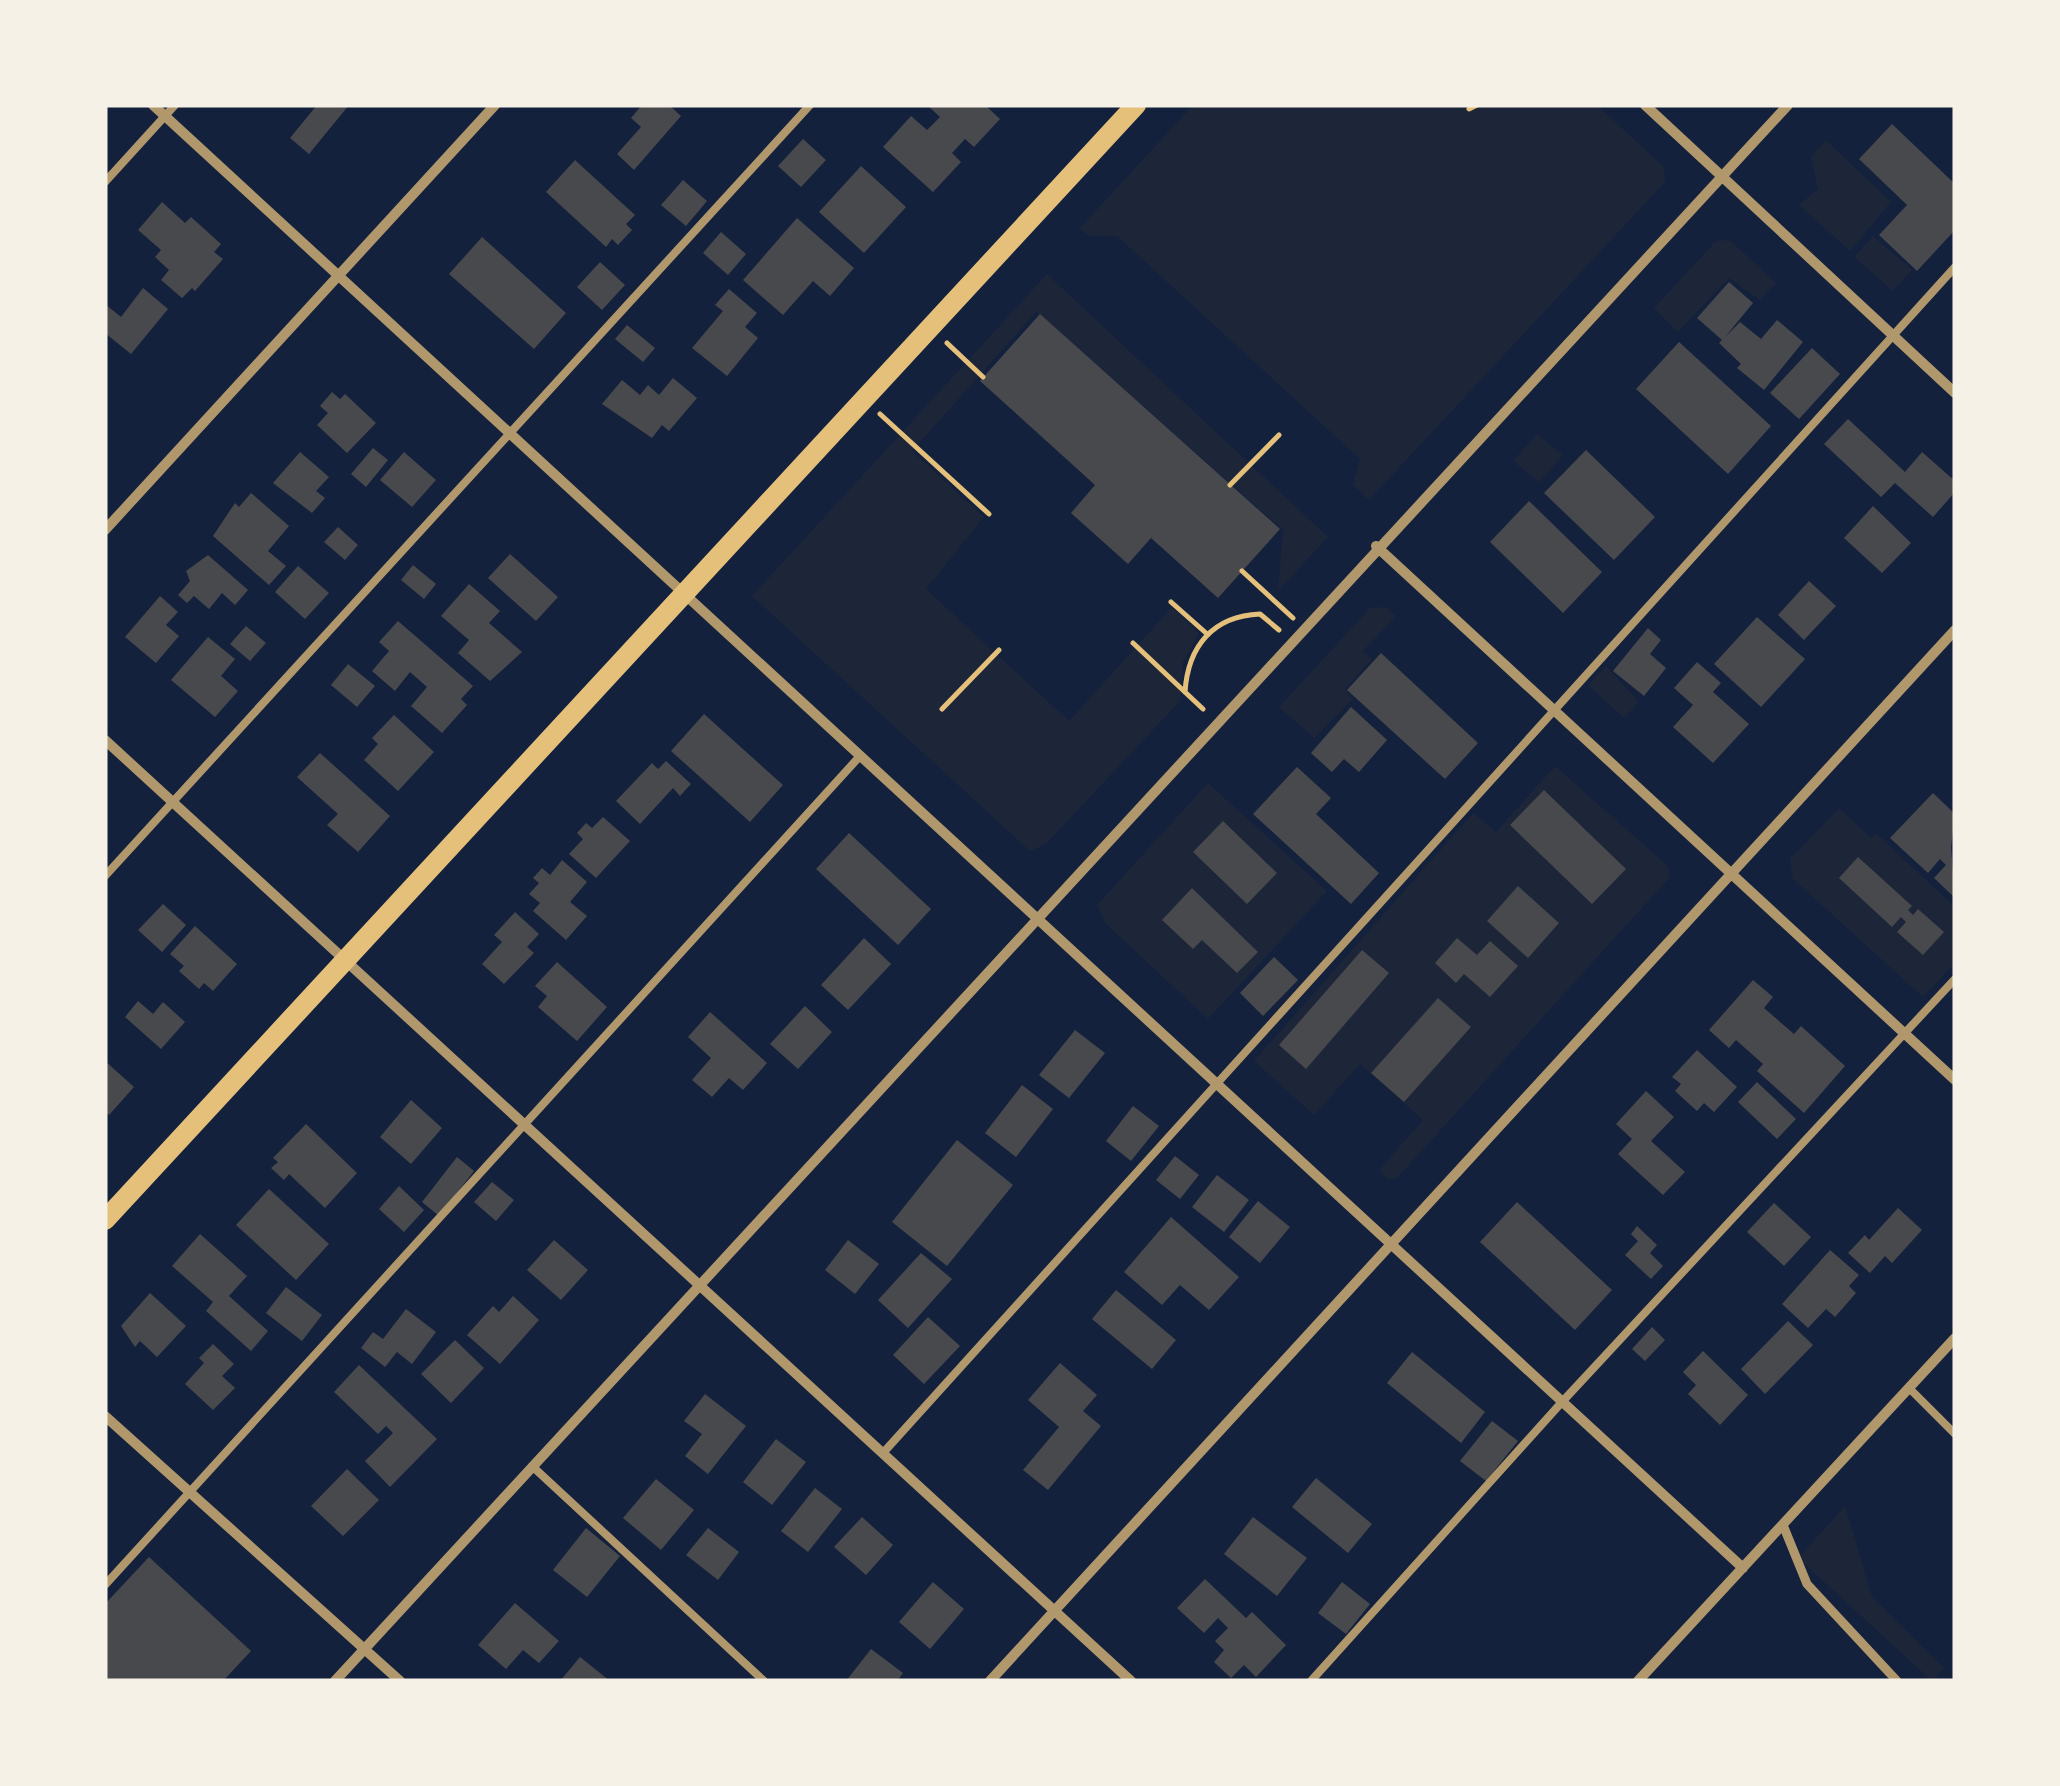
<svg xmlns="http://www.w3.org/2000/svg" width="2060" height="1786" viewBox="0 0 2060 1786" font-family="'Noto Serif',serif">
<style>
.green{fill:#1d2539}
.building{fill:#48494c}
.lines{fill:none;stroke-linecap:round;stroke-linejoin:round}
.path{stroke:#e5c07b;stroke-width:5}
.service{stroke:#b1986c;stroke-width:8}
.pedestrian{stroke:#b1986c;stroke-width:9}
.minor{stroke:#b1986c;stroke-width:10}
.secondary{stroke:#e5c07b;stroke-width:20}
</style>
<rect width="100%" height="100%" fill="#14213d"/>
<path class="green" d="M1193 105H1597L1664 167 1665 182 1369 500 1353 485 1360 459 1117 236H1090L1079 229Z
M1826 140 1891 202 1850 251 1799 205 1818 189 1811 157Z
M1873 236 1912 270 1893 291 1854 257Z
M1723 240 1731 241 1776 283 1760 300 1729 278 1678 332 1654 308 1716 241Z
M1047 274 1328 537 1278 591 1283 530 1036 312 912 451 984 517 926 589 1069 721 1172 607 1199 633 1183 662 1180 701 1046 844 1030 851 752 596Z
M1537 434 1563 455 1539 482 1513 461Z
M1386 607 1396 616 1363 651 1372 659 1345 689 1353 699 1314 738 1279 707 1370 608Z
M1606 666 1639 702 1624 718 1588 685Z
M1555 766 1668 866 1670 877 1397 1178 1388 1179 1379 1170 1423 1120 1360 1064 1314 1115 1254 1061 1473 813 1496 832Z
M1208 783 1327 891 1208 1019 1106 924 1097 905Z
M1839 808 1871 838 1877 834 1955 907V963L1923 997 1793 879 1790 859Z
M1845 1506 1872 1597 1944 1668 1932 1681 1798 1558Z"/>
<path class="building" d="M317 105H349L309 154 290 138Z
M642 105H669L681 116 634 170 617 154 641 127 631 118Z
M927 105H985L1000 119 974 147 965 139 952 153 961 162 933 192 883 147 911 116 927 130 940 117Z
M1892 124 1955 184V230L1917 271 1879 235 1907 205 1859 159Z
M803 139 826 160 801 187 778 166Z
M575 160 635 215 626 224 632 230 618 245 612 239 606 247 546 192Z
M861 166 906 207 864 253 819 212Z
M683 180 707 201 686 226 661 205Z
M162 202 185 223 191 217 221 244 214 252 223 259 195 291 192 288 182 298 161 280 169 270 155 257 161 250 138 230Z
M797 218 854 268 830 296 813 281 783 315 743 280Z
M721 232 746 254 728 275 703 253Z
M482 237 566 313 534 349 449 274Z
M600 262 625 285 602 310 577 287Z
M1729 282 1753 303 1725 337 1740 322 1761 339 1777 320 1803 342 1764 390 1737 368 1741 364 1719 343 1722 340 1697 318Z
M143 288 168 309 131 354 105 333V304L121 317Z
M729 289 757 313 745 327 758 338 727 376 692 348 723 311 715 305Z
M1040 314 1280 529 1218 598 1151 538 1128 564 1071 513 1095 485 980 381Z
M627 325 655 348 643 362 615 339Z
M1679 342 1771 426 1728 474 1636 389Z
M1812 348 1840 374 1799 419 1770 393Z
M673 378 697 398 669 431 662 425 652 438 602 404 622 380 640 395 648 385 659 395Z
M332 392 340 399 345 394 376 423 347 453 317 425 328 413 320 406Z
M1848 419 1905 472 1922 452 1955 481V492L1933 517 1895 483 1881 497 1824 444Z
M373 448 388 460 366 487 351 474Z
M1586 450 1655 517 1614 560 1544 493Z
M300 452 329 477 316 491 325 498 312 513 273 483Z
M404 452 436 480 412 507 380 480Z
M251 493 289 526 268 551 286 566 269 585 213 536 235 503 239 507Z
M1529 501 1602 572 1563 613 1490 542Z
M1873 506 1911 543 1882 573 1844 538Z
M338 527 358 545 345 560 324 542Z
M510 554 558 597 536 621 488 578Z
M208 555 248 590 235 605 222 593 209 609 194 596 187 603 178 595 190 581 186 571Z
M413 565 436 584 424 599 401 580Z
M298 566 329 593 305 619 275 592Z
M1809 581 1836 606 1804 640 1778 615Z
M469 584 500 611 489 623 522 652 490 681 458 653 469 640 441 616Z
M160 596 178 612 166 625 179 636 156 663 125 637Z
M1757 617 1805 659 1761 707 1714 664Z
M398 621 473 686 461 699 467 705 442 733 411 706 427 687 410 672 395 691 372 671 389 651 379 642Z
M246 626 266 643 250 661 230 644Z
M1648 628 1661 640 1650 654 1666 668 1644 696 1613 671Z
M208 637 235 659 221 676 238 691 215 717 171 680Z
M1381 653 1478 743 1445 779 1347 690Z
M1697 662 1721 683 1713 692 1749 724 1713 763 1673 727 1693 705 1674 688Z
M348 664 375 686 357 707 331 685Z
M1351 707 1387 740 1359 772 1344 759 1332 772 1311 753Z
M704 714 783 785 750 822 671 751Z
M394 715 434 752 398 791 364 760 378 744 372 738Z
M320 753 390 816 358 852 327 825 338 814 297 777Z
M666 761 691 784 680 796 673 788 640 824 616 801 652 763 658 769Z
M1297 767 1331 798 1316 814 1379 873 1351 904 1253 814Z
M1544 790 1626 869 1592 904 1510 825Z
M1933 793 1955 814 1951 847 1955 898 1934 878 1946 865 1940 859 1928 873 1890 838Z
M603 817 630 841 596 878 569 854 583 839 577 833 586 823 592 828Z
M1223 821 1277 873 1247 904 1193 852Z
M849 833 931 909 898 945 816 869Z
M1858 857 1912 906 1908 910 1913 915 1918 909 1944 932 1923 955 1897 932 1906 922 1901 917 1892 927 1839 878Z
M562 860 587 882 570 902 587 916 566 940 533 911 540 903 529 894 539 883 533 878 542 868 550 875Z
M1518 886 1559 923 1528 958 1487 921Z
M1192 888 1258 952 1237 973 1202 940 1193 949 1162 920Z
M163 904 186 925 162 952 138 930Z
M515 912 539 934 527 947 534 953 504 984 482 964 502 942 494 935Z
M195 926 237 964 213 991 204 983 199 989 179 971 184 966 170 954Z
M864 938 891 964 848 1010 821 985Z
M1457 938 1477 955 1490 941 1518 966 1490 997 1464 974 1456 983 1435 963Z
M1362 950 1389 973 1306 1069 1279 1045Z
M1274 957 1298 980 1263 1016 1240 993Z
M557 962 607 1007 577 1041 538 1007 547 996 535 986Z
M1753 980 1773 997 1764 1008 1794 1034 1801 1026 1845 1066 1804 1113 1757 1071 1763 1064 1736 1040 1729 1048 1709 1030Z
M1438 998 1471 1027 1404 1102 1371 1073Z
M138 1001 153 1014 163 1002 185 1022 161 1049 125 1017Z
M805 1006 832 1032 798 1069 770 1044Z
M710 1012 767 1063 743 1090 729 1078 712 1097 692 1080 711 1058 688 1037Z
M1075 1030 1105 1053 1069 1098 1039 1075Z
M1697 1050 1737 1087 1714 1112 1704 1103 1697 1111 1675 1091 1681 1084 1672 1077Z
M105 1061 134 1087 109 1115 105 1111Z
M1757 1082 1796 1119 1777 1139 1738 1102Z
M1022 1085 1053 1109 1016 1157 985 1133Z
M1646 1091 1674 1117 1651 1141 1685 1172 1663 1195 1618 1154 1632 1139 1616 1124Z
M411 1100 442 1128 411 1164 380 1137Z
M1133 1106 1159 1126 1131 1161 1106 1141Z
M306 1124 357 1173 325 1208 289 1174 284 1180 271 1168 278 1162 273 1158Z
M957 1140 1013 1185 947 1266 892 1222Z
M1175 1156 1199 1175 1180 1199 1156 1180Z
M457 1157 474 1171 439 1216 422 1202Z
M1217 1175 1249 1200 1224 1232 1192 1207Z
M492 1182 514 1200 496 1221 474 1202Z
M399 1186 424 1210 404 1232 379 1209Z
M269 1189 329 1244 296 1280 236 1225Z
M1258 1201 1290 1227 1260 1263 1229 1237Z
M1517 1202 1612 1290 1575 1330 1480 1242Z
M1774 1203 1811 1237 1784 1266 1747 1232Z
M1898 1208 1922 1230 1892 1263 1885 1256 1870 1273 1848 1253 1865 1235 1869 1240Z
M1171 1217 1239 1277 1209 1310 1180 1285 1162 1305 1124 1272Z
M1637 1226 1657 1245 1650 1253 1663 1266 1651 1279 1625 1255 1638 1241 1631 1234Z
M200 1234 247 1276 229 1296 268 1331 251 1351 206 1311 213 1302 172 1266Z
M554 1240 588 1270 561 1300 527 1270Z
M848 1240 879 1264 855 1294 825 1270Z
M1830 1250 1859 1275 1849 1286 1856 1293 1835 1317 1826 1309 1808 1328 1782 1304Z
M921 1253 952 1279 908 1328 878 1300Z
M286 1287 322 1315 302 1341 266 1313Z
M1116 1290 1176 1340 1152 1369 1092 1319Z
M150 1293 186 1326 157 1357 140 1341 135 1347 121 1326Z
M513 1296 539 1320 500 1364 467 1335 493 1306 499 1312Z
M406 1309 436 1332 412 1364 397 1352 385 1367 361 1348 373 1332 383 1339Z
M928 1317 960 1346 924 1384 893 1355Z
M1788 1321 1813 1345 1765 1394 1741 1369Z
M1652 1327 1665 1340 1645 1361 1632 1349Z
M455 1340 484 1368 451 1403 421 1374Z
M213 1344 234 1364 222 1376 235 1388 213 1410 185 1384 204 1363 199 1358Z
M1703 1351 1748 1395 1720 1425 1688 1394 1696 1385 1683 1372Z
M1412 1352 1485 1412 1461 1443 1387 1383Z
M1060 1363 1097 1395 1083 1411 1101 1426 1048 1490 1023 1470 1059 1427 1028 1400Z
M359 1365 437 1439 390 1487 365 1461 393 1433 386 1426 378 1434 334 1392Z
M705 1394 746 1426 708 1474 685 1456 702 1434 684 1421Z
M1492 1421 1518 1441 1486 1481 1460 1461Z
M776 1439 806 1462 772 1505 743 1482Z
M347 1469 379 1500 343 1536 311 1506Z
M1316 1478 1372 1524 1348 1553 1292 1507Z
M656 1479 694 1510 661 1550 623 1518Z
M815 1488 842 1509 808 1552 781 1531Z
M862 1517 893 1545 866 1575 834 1547Z
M1253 1517 1307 1558 1277 1596 1224 1554Z
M586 1528 620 1556 587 1597 553 1570Z
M708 1528 739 1552 718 1580 686 1555Z
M149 1557 251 1651 223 1681H105V1604Z
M1205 1579 1246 1618 1252 1612 1286 1645 1256 1677 1244 1665 1231 1678 1214 1662 1224 1650 1215 1641 1228 1628 1218 1618 1204 1633 1177 1608Z
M933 1582 964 1609 930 1649 899 1622Z
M1342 1582 1370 1604 1346 1634 1318 1613Z
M515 1603 559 1641 539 1663 523 1650 506 1669 478 1645Z
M871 1649 903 1673 897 1681H846Z
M580 1657 610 1681H560Z"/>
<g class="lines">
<path class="path" d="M1469 109 1477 105
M947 343 983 377
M880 414 989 514
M1230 485 1279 435
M1242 571 1293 618
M1171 602 1206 633
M1133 643 1203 709
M1185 692C1188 646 1213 616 1260 614L1279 630
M942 709 999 650"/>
<path class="service" d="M105 182 175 105
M105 876 810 105
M1909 1388 1955 1434
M883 1453 1955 267
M532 1466 764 1681
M105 1585 860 756
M1311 1681 1562 1402 1955 979"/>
<path class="pedestrian" d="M1783 1525 1807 1584 1897 1681"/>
<path class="minor" d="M153 105 1743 1568
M1645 105 1955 393
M105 530 495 105
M1376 546 1955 1080
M105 740 1131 1681
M105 1416 400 1681
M335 1681 1788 105
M990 1681 1955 630
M1638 1681 1955 1338"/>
<path class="secondary" d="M105 1220 1136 105"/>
</g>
<rect width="2060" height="1786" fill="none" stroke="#f6f1e7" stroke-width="215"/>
</svg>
